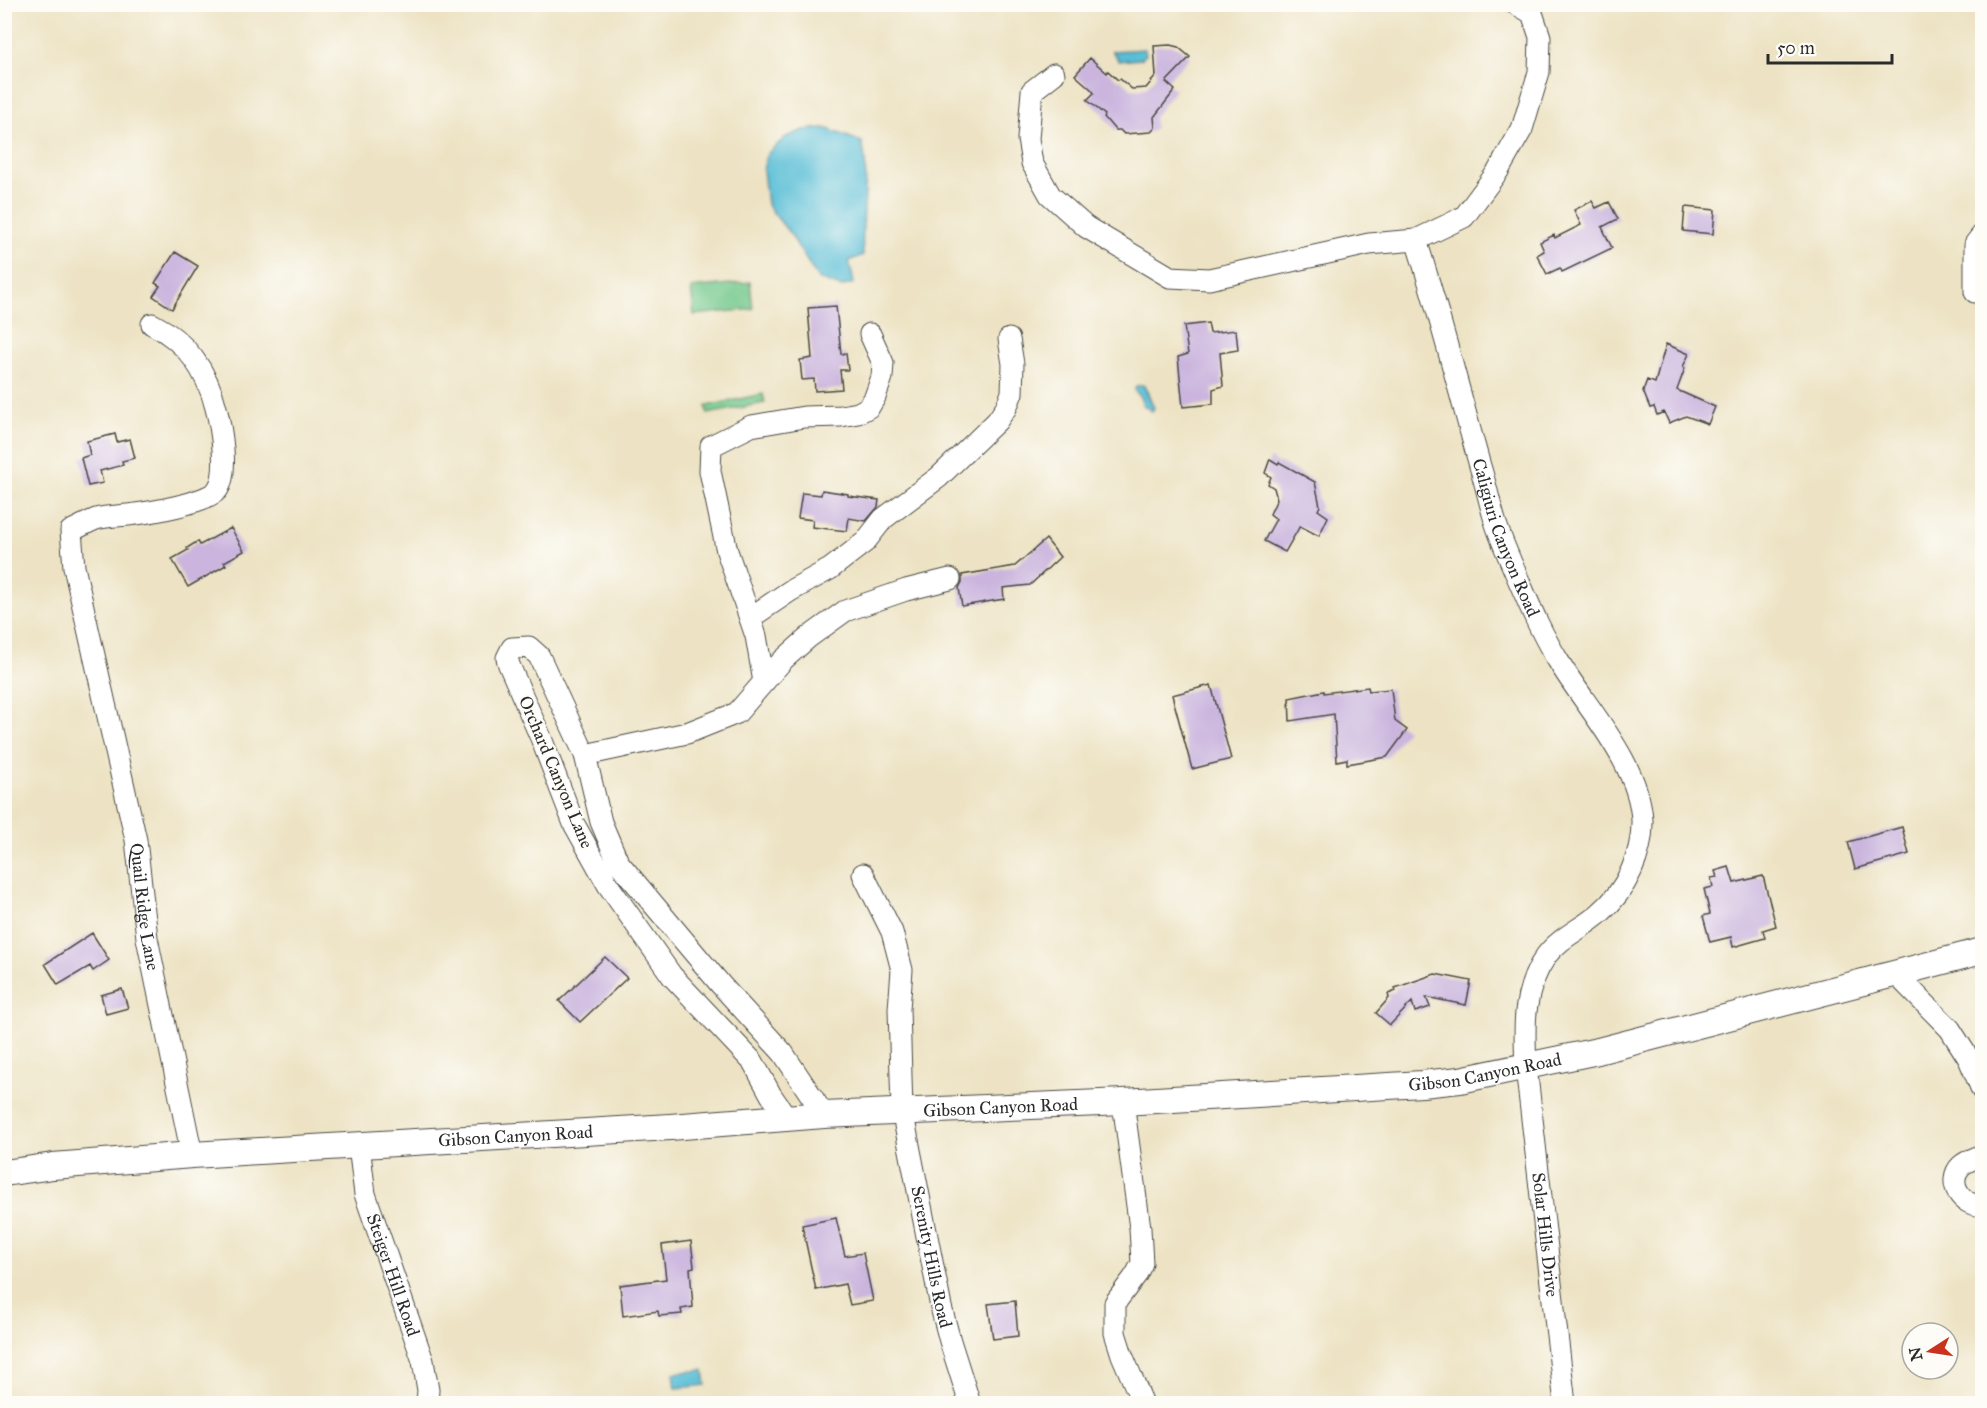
<svg xmlns="http://www.w3.org/2000/svg" width="1987" height="1408" viewBox="0 0 1987 1408" font-family="'IM FELL Great Primer',serif">
<style>
.green{fill:#73c88c;stroke:#4f7a5c;stroke-width:1.5}
.water{fill:#58bed6;stroke:#427480;stroke-width:1.5}
.building{fill:#cbb5de}
.lines{fill:none;stroke-linecap:round;stroke-linejoin:round}
.minor-casing{stroke:#484742;stroke-width:23}
.major-casing{stroke:#484742;stroke-width:28}
.minor{stroke:#fff;stroke-width:21}
.major{stroke:#fff;stroke-width:26}
.labels{text-anchor:middle;stroke-width:4.5;stroke-linejoin:round;paint-order:stroke}
.street-label{font-size:18px;fill:#2b2b2b;stroke:#fdfcf7}
</style>
<rect width="100%" height="100%" fill="#fdfcf7"/>
<filter id="ink" filterUnits="userSpaceOnUse"><feTurbulence type="fractalNoise" baseFrequency=".0167" numOctaves="2"/><feDisplacementMap in="SourceGraphic" scale="12" xChannelSelector="R" yChannelSelector="G"/><feConvolveMatrix kernelMatrix="1 2 1 2 8 2 1 2 1" color-interpolation-filters="sRGB"/></filter>
<filter id="wash" filterUnits="userSpaceOnUse"><feTurbulence type="fractalNoise" baseFrequency=".008" numOctaves="4" result="noise"/><feDisplacementMap in="SourceGraphic" scale="24" xChannelSelector="R" yChannelSelector="G"/><feGaussianBlur stdDeviation="1.35" result="paint"/><feColorMatrix in="noise" values="0 0 0 0 0 0 0 0 0 0 0 0 0 0 0 0 0 1.4 0 .05"/><feComposite in="paint" operator="in"/></filter>
<g filter="url(#wash)">
<rect width="100%" height="100%" fill="#ede3c4"/>
<path class="green" d="M750 282 753 309 694 315 691 288Z
M763 394 765 403 708 414 706 406Z"/>
<path class="water" d="M1145 49 1146 54 1141 59 1119 61 1112 51Z
M825 128 862 142C871 179 860 218 863 255L849 261 854 283 841 287 818 279 791 235 767 205 763 170 767 154 786 137 804 130Z
M1143 385 1146 389 1154 408 1152 411 1143 405 1140 397 1135 390 1136 386Z
M704 1370 706 1385 676 1388 674 1373Z"/>
<g id="blocks">
<path class="building" d="M1170 45 1178 47 1190 57 1166 82 1175 90 1154 117 1155 128 1151 132 1124 134 1120 130H1115L1104 117 1105 115 1087 100 1094 93 1092 90 1075 75 1090 58 1107 73 1108 71 1118 80 1120 79 1132 89 1146 88 1156 76 1154 46Z
M1592 201 1596 208 1609 202 1618 219 1602 227 1612 248 1562 272 1560 268 1547 274 1537 255 1544 251 1540 242 1554 235 1555 238 1581 225 1574 210Z
M1685 207 1715 210 1713 234 1683 231Z
M175 252 198 266 172 309 153 296 160 286 155 283Z
M836 306 841 354 846 353 848 370H840L842 389 815 391 814 379 802 380 800 360 812 358 808 308Z
M1208 323 1210 333 1236 330 1238 350 1220 353 1223 386 1213 389V404L1183 407 1178 357 1188 354 1184 326Z
M1666 344 1689 354 1683 367 1685 368 1677 390 1715 407 1708 424 1686 416 1669 423 1664 412 1657 415 1654 407 1650 408 1643 391 1647 380 1655 383Z
M115 434 117 442 130 439 135 458 122 461 123 465 100 471 103 483 88 486 81 458 90 455 87 441Z
M1270 459 1278 464 1279 462 1315 482 1320 506 1318 510 1328 517 1319 536 1300 526 1285 552 1264 541 1276 519 1270 514 1277 499 1274 488 1268 484 1271 477 1265 473Z
M822 490 848 494V496L879 500 878 507 866 521 849 518 847 531 812 527 813 520 798 518 802 493 821 495Z
M231 528 244 551 224 562 226 565 188 587 172 559 188 550 187 548 198 541 200 545Z
M1046 539 1060 557 1030 585 1003 588 1004 599 962 606 959 588 962 582V575L1015 566Z
M1211 685 1231 759 1192 769 1172 695Z
M1368 687 1369 691 1391 689 1395 721 1407 730 1387 757 1347 764V759L1337 761 1334 714 1290 721 1289 698 1324 691V693Z
M1902 827 1909 854 1855 869 1848 842Z
M1729 867 1734 883 1763 876 1776 926 1763 930 1765 938 1733 947 1731 937 1710 942 1703 916 1710 914 1704 889 1713 887 1711 878 1717 877 1715 871Z
M92 933 109 960 93 971 90 966 58 985 45 964Z
M605 957 627 978 580 1022 559 1001Z
M1435 974 1471 981 1466 1005 1426 997 1430 1007 1415 1012 1412 1002 1390 1025 1376 1013 1389 998 1388 994 1396 991 1395 988Z
M122 989 128 1008 106 1014 101 995Z
M836 1218 845 1256 863 1253 873 1301 850 1305 845 1284 816 1290 802 1225Z
M691 1241 694 1267 690 1268 693 1307 681 1309 682 1314 659 1316 658 1311 623 1316 620 1285 666 1279 662 1245Z
M1015 1301 1018 1336 993 1339 988 1304Z"/>
</g>
</g>
<g filter="url(#ink)">
<use href="#blocks" fill-opacity="0" stroke="#484742" stroke-width="1.5"/>
<g class="lines">
<defs>
<g id="minor">
<path id="s1" d="M1516 4 1532 13 1540 37 1539 72 1522 129 1498 171 1464 217 1416 240C1440 315 1459 391 1480 466 1486 485 1490 505 1496 524 1501 539 1507 553 1513 567 1527 599 1540 632 1559 662 1587 709 1639 763 1642 820 1643 854 1626 891 1600 913 1582 929 1560 937 1546 956 1522 991 1524 1027 1526 1067L1565 1404"/>
<path d="M1054 74 1032 91 1028 139 1032 163 1050 195 1086 227 1170 277 1209 279 1369 244 1416 240"/>
<path d="M1975 292V244L1982 235"/>
<path id="s2" d="M152 324C186 341 207 371 216 408 221 427 229 472 218 489 209 503 146 513 128 515 118 516 106 516 96 519 88 522 80 527 71 531L74 567 136 840 147 938 192 1155"/>
<path d="M750 618 790 591 830 569 865 542 883 519 939 477 997 421 1006 408 1012 393 1013 364 1009 339"/>
<path d="M764 682 756 636 727 551 710 471 711 446 751 426 804 417 841 416 858 413 869 407 875 397 882 377 883 363 870 334"/>
<path d="M585 755 687 733 737 713 783 660 809 637 845 611 906 590 950 579"/>
<path id="s3" d="M863 874 892 932 902 970 899 1009 902 1110 941 1307 950 1341 970 1404"/>
<path d="M1895 973 1950 1029 1969 1059 1982 1090"/>
<path d="M1123 1102 1140 1228 1142 1263 1136 1275 1115 1303V1333L1122 1355 1143 1404"/>
<path d="M787 1118 771 1095 753 1062 672 976 608 885 574 824 541 738 509 665 507 658 512 648 529 647 539 656 585 755 601 822 618 862 721 985 783 1053 824 1115"/>
<path id="s4" d="M359 1146 365 1194 423 1361 428 1390 427 1404"/>
<path d="M1982 1155C1976 1158 1966 1161 1961 1166 1946 1181 1961 1207 1982 1205"/>
</g>
<g id="major">
<path id="s5" d="M4 1173 53 1166 192 1155 670 1127 824 1115 1123 1102 1422 1084 1460 1080 1598 1051 1982 951"/>
</g>
</defs>
<use href="#minor" class="minor-casing"/>
<use href="#major" class="major-casing"/>
<use href="#minor" class="minor"/>
<use href="#major" class="major"/>
</g>
</g>
<g class="labels">
<g class="street-label">
<text dy="6" stroke="none"><textPath href="#s1" startOffset="608">Caligiuri Canyon Road</textPath></text>
<text transform="translate(556 772) rotate(67)" y="6">Orchard Canyon Lane</text>
<text dy="6" stroke="none"><textPath href="#s2" startOffset="730">Quail Ridge Lane</textPath></text>
<text dy="6" stroke="none"><textPath href="#s5" startOffset="1485">Gibson Canyon Road</textPath></text>
<text dy="6" stroke="none"><textPath href="#s5" startOffset="999">Gibson Canyon Road</textPath></text>
<text dy="6" stroke="none"><textPath href="#s5" startOffset="513">Gibson Canyon Road</textPath></text>
<text dy="6" stroke="none"><textPath href="#s1" startOffset="1383">Solar Hills Drive</textPath></text>
<text dy="6" stroke="none"><textPath href="#s3" startOffset="394">Serenity Hills Road</textPath></text>
<text dy="6" stroke="none"><textPath href="#s4" startOffset="134">Steiger Hill Road</textPath></text>
</g>
</g>
<rect width="1987" height="1408" fill="none" stroke="#fdfcf7" stroke-width="24"/>
<g transform="translate(1930 1351) rotate(258)"><circle r="28" fill="#fdfcf7" stroke="#a9a8a5" stroke-width="1.5"/>
<path d="M0-4.5L10 22L0 15L-10 22Z" fill="#c8321e"/>
<text y="-9" font-size="16" font-weight="bold" text-anchor="middle" fill="#2b2b2b">N</text>
</g>
<path d="M1768 54v9h124v-9" fill="none" stroke="#2b2b2b" stroke-width="3"/>
<text x="1777" y="54" font-size="18" fill="#2b2b2b" stroke="#fdfcf7" stroke-width="4.5" paint-order="stroke">50 m</text>
</svg>
